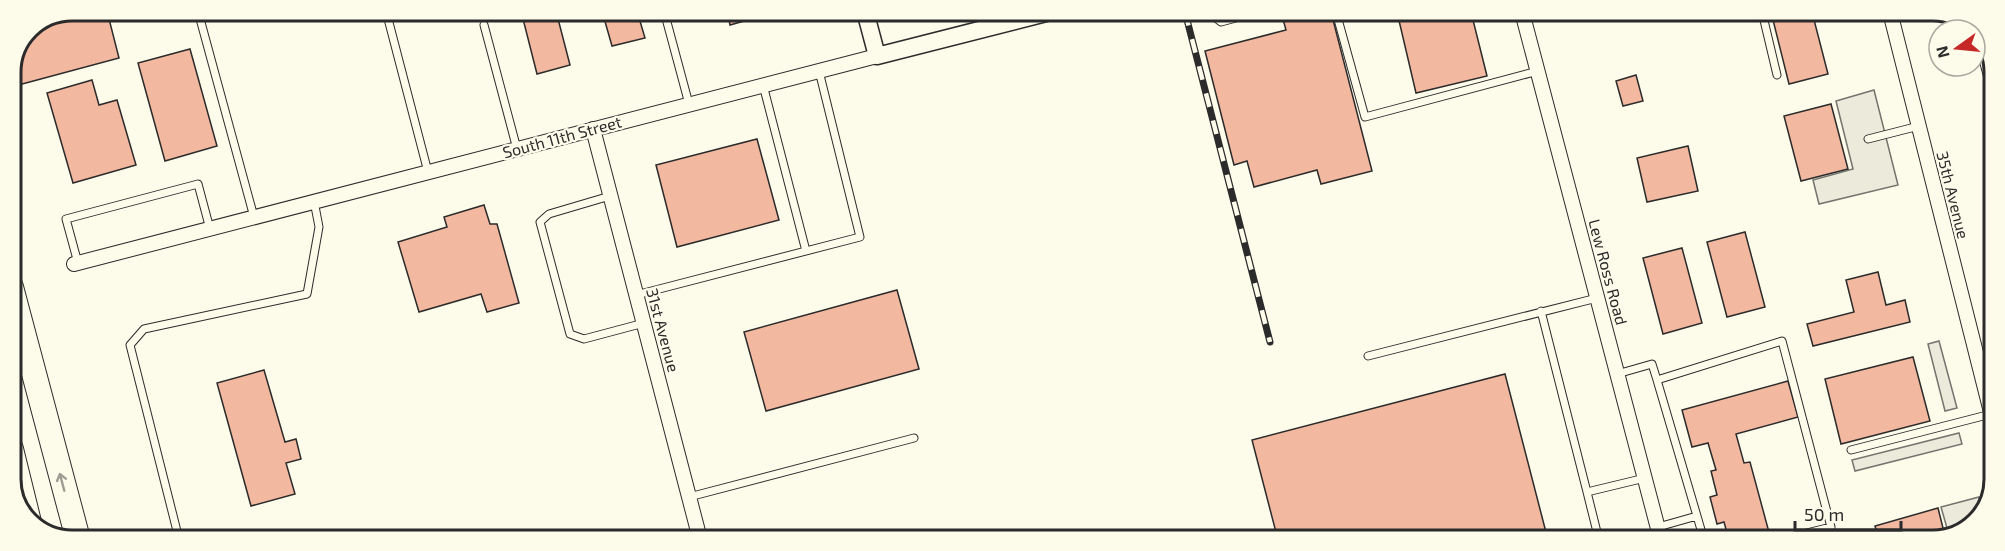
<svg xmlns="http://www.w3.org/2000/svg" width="2005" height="551" viewBox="0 0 2005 551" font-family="'Exo 2',sans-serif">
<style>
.parking{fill:#eceadb;stroke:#74746e;stroke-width:1.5}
.building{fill:#f2b8a0;stroke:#2b2b2b;stroke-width:1.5}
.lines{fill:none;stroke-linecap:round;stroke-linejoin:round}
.service-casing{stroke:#2b2b2b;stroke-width:9}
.minor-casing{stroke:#2b2b2b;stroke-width:16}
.tertiary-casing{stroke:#2b2b2b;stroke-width:19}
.motorway-casing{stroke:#2b2b2b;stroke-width:26}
.service{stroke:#fdfbea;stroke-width:7}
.minor{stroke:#fdfbea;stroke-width:14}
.tertiary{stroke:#fdfbea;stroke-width:16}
.motorway{stroke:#fdfbea;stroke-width:24}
.rail-casing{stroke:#2b2b2b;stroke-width:7}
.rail{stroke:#fdfbea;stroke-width:4.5;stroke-dasharray:14;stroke-linecap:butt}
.oneway{stroke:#9e9d94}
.labels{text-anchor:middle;stroke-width:4.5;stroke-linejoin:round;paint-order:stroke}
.street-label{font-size:16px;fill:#2b2b2b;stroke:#fdfbea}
.rim{fill:none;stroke:#2b2b2b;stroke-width:3}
</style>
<rect width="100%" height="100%" fill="#fdfbea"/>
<path class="parking" d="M1874 90 1898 185 1819 204 1813 180 1853 169 1836 101Z
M1939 341 1957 408 1945 411 1928 344Z
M1959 433 1962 444 1855 471 1852 460Z
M1979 497 1982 510 1971 528 1949 535 1941 507Z"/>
<path class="building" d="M72 10 107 11 119 58 11 87V72L29 28Z
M521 11H556L570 65 537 74Z
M602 11H637L645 38 612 46Z
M727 11H780L730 25Z
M1281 12H1331L1372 171 1321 184 1317 170 1254 187 1247 161 1234 165 1205 51 1286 30Z
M1397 12H1471L1487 76 1416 93Z
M1802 12H1812L1828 74 1789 84 1773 20Z
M190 49 217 146 165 161 138 63Z
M1636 75 1643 101 1623 106 1616 81Z
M92 80 99 105 117 100 136 165 73 183 47 93Z
M1831 104 1848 169 1801 181 1784 116Z
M757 139 779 220 677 247 656 165Z
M1688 146 1698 191 1647 202 1637 158Z
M484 205 490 224H497L519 303 487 312 481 294 419 312 398 242 447 227 444 217Z
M1745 232 1765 307 1727 317 1707 242Z
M1682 248 1702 323 1663 334 1643 258Z
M1878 272 1886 305 1905 300 1910 322 1813 346 1807 324 1854 312 1846 280Z
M897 290 919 369 766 411 744 332Z
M1913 357 1930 421 1841 444 1825 379Z
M264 370 285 442 296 439 301 459 286 463 295 494 251 506 217 383Z
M1505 374 1548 540H1278L1252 440Z
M1788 381 1798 417 1736 434 1744 463 1750 462 1770 536 1756 540H1729L1724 522 1717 524 1710 497 1717 495 1711 471 1716 470 1708 443 1692 447 1682 410Z
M1938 508 1945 536 1933 540H1879L1875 526Z"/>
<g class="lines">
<defs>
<path id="service" d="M216 11 199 15 254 217
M386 11 428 172
M664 11 689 104
M1208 12 1221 22 1258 12
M1336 12 1365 117 1538 71
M1762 12 1777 75
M484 25 517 149
M1975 29 1994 101
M763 85 806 251
M1868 139 1919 126
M610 196 549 214 540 222 570 334 584 339 644 323
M78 263 66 219 198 184 210 229
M636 295 860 237 819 71
M1541 311 1587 492
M1368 356 1597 298
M1617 374 1652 364 1657 380 1782 341 1831 527 1779 540
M1657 380 1697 516
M1851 450 1991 414
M689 497 914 438
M1658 527 1697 516 1704 540
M179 539 130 345 144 329 307 294 319 227 314 201
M1599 540 1587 492 1645 478"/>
<path id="minor" d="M1522 12 1661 540
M1890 12 1993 420
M593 129 700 539
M74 264 877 56"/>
<path id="tertiary" d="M865 11 877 56 1050 12"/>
<path id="motorway" d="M11 287 78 539
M11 449 29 522"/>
</defs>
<use href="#service" class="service-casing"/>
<use href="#minor" class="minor-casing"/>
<use href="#tertiary" class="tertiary-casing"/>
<use href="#motorway" class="motorway-casing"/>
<use href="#service" class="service"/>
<use href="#minor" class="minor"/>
<use href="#tertiary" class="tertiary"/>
<use href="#motorway" class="motorway"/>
<defs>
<path id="rail" d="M1185 12 1270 342"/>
</defs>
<use href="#rail" class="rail-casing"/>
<use href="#rail" class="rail"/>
</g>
<defs><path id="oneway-shaft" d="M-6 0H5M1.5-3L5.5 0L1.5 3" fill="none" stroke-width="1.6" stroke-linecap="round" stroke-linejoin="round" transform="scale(1.5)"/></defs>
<use class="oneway" href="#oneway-shaft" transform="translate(62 482) rotate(-105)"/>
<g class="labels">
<g class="street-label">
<text transform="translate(562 137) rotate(-15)" y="6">South 11th Street</text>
<text transform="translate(1953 195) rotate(76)" y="6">35th Avenue</text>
<text transform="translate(1608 272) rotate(75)" y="6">Lew Ross Road</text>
<text transform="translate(663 330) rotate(75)" y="6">31st Avenue</text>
</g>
</g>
<path d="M0 0H2005V551H0ZM72 21H1933A51 51 0 0 1 1984 72V479A51 51 0 0 1 1933 530H72A51 51 0 0 1 21 479V72A51 51 0 0 1 72 21Z" fill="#fdfbea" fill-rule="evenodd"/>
<path class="rim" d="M72 21H1933A51 51 0 0 1 1984 72V479A51 51 0 0 1 1933 530H72A51 51 0 0 1 21 479V72A51 51 0 0 1 72 21Z"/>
<g transform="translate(1957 48) rotate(255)"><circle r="28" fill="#fdfbea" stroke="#a9a89e" stroke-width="1.5"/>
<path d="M0-4.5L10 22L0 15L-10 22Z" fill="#c62828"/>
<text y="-9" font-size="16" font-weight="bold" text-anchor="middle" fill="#2b2b2b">N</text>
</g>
<path d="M1795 521v9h106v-9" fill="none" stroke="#2b2b2b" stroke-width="3"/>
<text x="1804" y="521" font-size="18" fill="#2b2b2b" stroke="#fdfbea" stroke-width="4.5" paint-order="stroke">50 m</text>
</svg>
